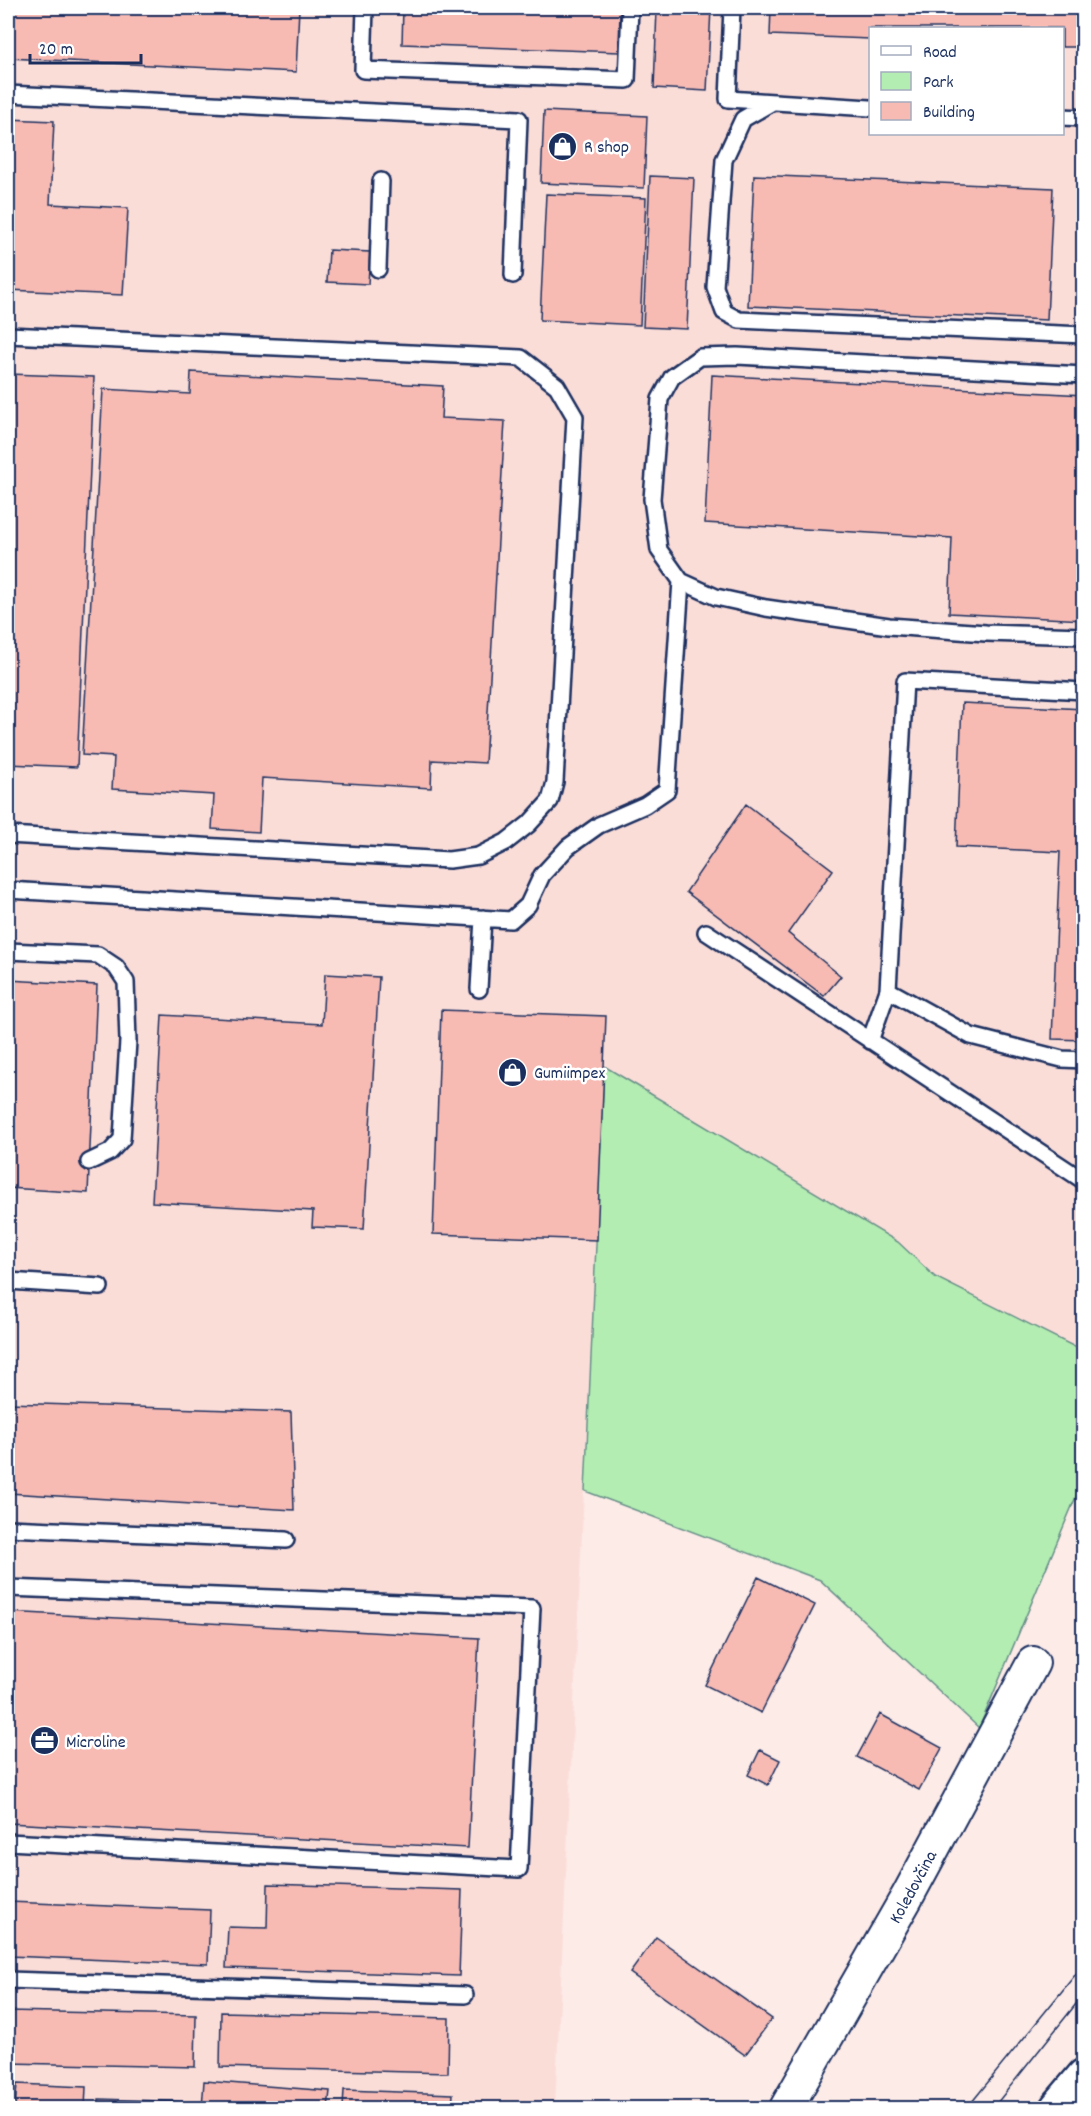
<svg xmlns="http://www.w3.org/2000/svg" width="1091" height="2116" viewBox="0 0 1091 2116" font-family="Dekko,sans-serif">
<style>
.built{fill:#fbddd8;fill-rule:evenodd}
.green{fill:#b3edb2;stroke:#678e88;stroke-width:1.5}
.building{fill:#f7bbb4;stroke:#1b2f5e;stroke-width:1.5}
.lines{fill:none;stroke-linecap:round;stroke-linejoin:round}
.service-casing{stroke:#1b2f5e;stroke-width:20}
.minor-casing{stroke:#1b2f5e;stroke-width:36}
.tertiary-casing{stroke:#1b2f5e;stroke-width:38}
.service{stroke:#fff;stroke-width:15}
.minor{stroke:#fff;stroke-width:32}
.tertiary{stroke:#fff;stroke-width:33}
.tram{stroke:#1b2f5e;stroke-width:1.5}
.labels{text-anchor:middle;stroke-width:5;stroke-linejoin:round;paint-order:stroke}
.poi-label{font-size:18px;fill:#1b2f5e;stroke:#fff;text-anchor:start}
.street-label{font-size:18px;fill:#1b2f5e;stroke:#fff}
</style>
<rect width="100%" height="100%" fill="#fdebe8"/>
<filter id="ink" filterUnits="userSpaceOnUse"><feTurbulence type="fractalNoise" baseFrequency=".0167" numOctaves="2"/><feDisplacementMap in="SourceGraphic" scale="12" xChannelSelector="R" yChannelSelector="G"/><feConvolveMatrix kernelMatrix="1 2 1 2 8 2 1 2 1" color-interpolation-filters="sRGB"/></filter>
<g filter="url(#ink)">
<path class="built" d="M8 8H1083V1351L935 1277 898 1242 604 1066 555 2108H8ZM870 28H1062V134H870Z"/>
<path class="green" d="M604 1066 898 1242 935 1277 1083 1351V1480L979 1728 820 1580 585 1491Z"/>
<path class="building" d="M8 8H299L296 72 8 58Z
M403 8H620L619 52 402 44Z
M657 8H711L707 91 654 88Z
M771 8H1084V47H1062V28H870V39L770 35Z
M544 111 647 116 644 188 541 183Z
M8 119 54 121 50 204 128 208 123 295 8 290Z
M754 175 1053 188 1047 320 748 306Z
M650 176 694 178 687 329 643 327Z
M546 194 646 198 640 325 540 320Z
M329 250 370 252 368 284 327 282Z
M191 372 443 386 441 418 505 421 485 763 432 760 431 788 262 778 259 832 212 829 214 795 112 789 114 757 82 755 103 389 190 394Z
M8 374 94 377 77 767 8 764Z
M712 375 1084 395V620L949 613 952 538 705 523Z
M962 703 1084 709V1040L1052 1039 1060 852 956 847Z
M746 804 833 870 788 933 841 976 824 996 686 892Z
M325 974 379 977 364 1229 312 1227 313 1211 152 1202 162 1015 322 1024Z
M8 980 97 985 88 1193 8 1188Z
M441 1010 606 1016 597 1240 433 1234Z
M8 1403 291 1412 294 1510 8 1493Z
M758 1577 815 1605 761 1713 705 1685Z
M8 1612 479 1638 468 1848 8 1823Z
M880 1714 942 1748 919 1790 857 1757Z
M760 1750 780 1760 768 1785 748 1775Z
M268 1884 462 1890 459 1976 226 1968 228 1927 267 1928Z
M8 1902 210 1910 208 1964 8 1956Z
M656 1937 772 2019 745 2055 630 1973Z
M8 2011 196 2015 195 2067 8 2063Z
M221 2012 449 2018 448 2073 220 2067Z
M204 2081 330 2091 328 2108H202Z
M17 2084 86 2087 85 2108H15Z
M344 2090 453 2094 452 2108H343Z
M99 2099 190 2102 189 2108H99Z"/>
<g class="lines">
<defs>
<path id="service" d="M365 8 363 70 627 80 630 8
M732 8 728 99 870 108
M8 94 519 119 513 275
M771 103 743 119 724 160 715 287 724 312 739 320 1084 335
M1062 117 1084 118
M378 269 381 181
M8 335 521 358 557 386 575 417 555 782 550 801 529 824 506 842 478 856 449 860 8 835
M1084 375 737 356 700 357 672 377 660 399 652 499 659 550 681 581 716 597 766 608 889 626 986 633 1084 636
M1084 691 905 681 888 990 971 1036 1062 1059 1084 1060
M8 890 511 920 528 905 542 875 568 847 599 825 645 805 667 790 681 581
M706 932 1084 1181
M8 951 98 955 116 967 126 982 128 1041 122 1139 110 1152 89 1162
M479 989 483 918
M870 1041 888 990
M8 1281 100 1287
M8 1528 286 1540
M8 1588 532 1608 519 1869 8 1842
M8 1980 465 1995"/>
<g id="minor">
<path id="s1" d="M786 2108 907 1897 1033 1663"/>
</g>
<path id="tertiary" d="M1057 2108 1084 2076"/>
</defs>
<use href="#service" class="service-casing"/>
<use href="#minor" class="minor-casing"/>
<use href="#tertiary" class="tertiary-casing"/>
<use href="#service" class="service"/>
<use href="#minor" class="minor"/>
<use href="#tertiary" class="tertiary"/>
<path class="tram" d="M967 2108 1084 1964
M993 2108 1084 1994"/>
</g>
</g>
<defs>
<symbol id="shop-disc" viewBox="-11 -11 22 22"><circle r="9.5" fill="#1b2f5e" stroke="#fff"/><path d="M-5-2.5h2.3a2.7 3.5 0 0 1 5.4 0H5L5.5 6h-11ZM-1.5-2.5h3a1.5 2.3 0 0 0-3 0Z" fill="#fff"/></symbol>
<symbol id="office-disc" viewBox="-11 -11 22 22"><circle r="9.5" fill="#1b2f5e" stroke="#fff"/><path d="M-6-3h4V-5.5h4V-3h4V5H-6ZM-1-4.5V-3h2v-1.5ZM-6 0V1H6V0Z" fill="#fff"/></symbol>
</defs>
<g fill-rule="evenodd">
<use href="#shop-disc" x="546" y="130" width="33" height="33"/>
<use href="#shop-disc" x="496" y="1056" width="33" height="33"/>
<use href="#office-disc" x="28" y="1724" width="33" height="33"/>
</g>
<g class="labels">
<g class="poi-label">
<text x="584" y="152">R shop</text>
<text x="534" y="1078">Gumiimpex</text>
<text x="66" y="1747">Microline</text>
</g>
<g class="street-label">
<text dy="6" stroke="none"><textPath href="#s1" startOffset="255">Koledovčina</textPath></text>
</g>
</g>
<rect width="1091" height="2116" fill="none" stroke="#fff" stroke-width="30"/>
<rect x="15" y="15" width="1061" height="2086" fill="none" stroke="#1b2f5e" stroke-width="2" filter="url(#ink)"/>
<rect x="869" y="27" width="195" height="108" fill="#ffffff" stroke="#a4acbf" stroke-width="1.5"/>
<rect x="881" y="46" width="30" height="9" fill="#ffffff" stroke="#a4acbf" stroke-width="1.5"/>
<text x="923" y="57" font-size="18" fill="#1b2f5e">Road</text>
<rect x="881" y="72" width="30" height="18" fill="#b3edb2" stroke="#a4acbf" stroke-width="1.5"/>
<text x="923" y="87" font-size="18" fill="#1b2f5e">Park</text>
<rect x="881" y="102" width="30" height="18" fill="#f7bbb4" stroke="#a4acbf" stroke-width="1.5"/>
<text x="923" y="117" font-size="18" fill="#1b2f5e">Building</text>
<path d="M30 54v9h111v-9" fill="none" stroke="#1b2f5e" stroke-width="3"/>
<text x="39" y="54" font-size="18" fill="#1b2f5e" stroke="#ffffff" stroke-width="4.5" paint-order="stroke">20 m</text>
</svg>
